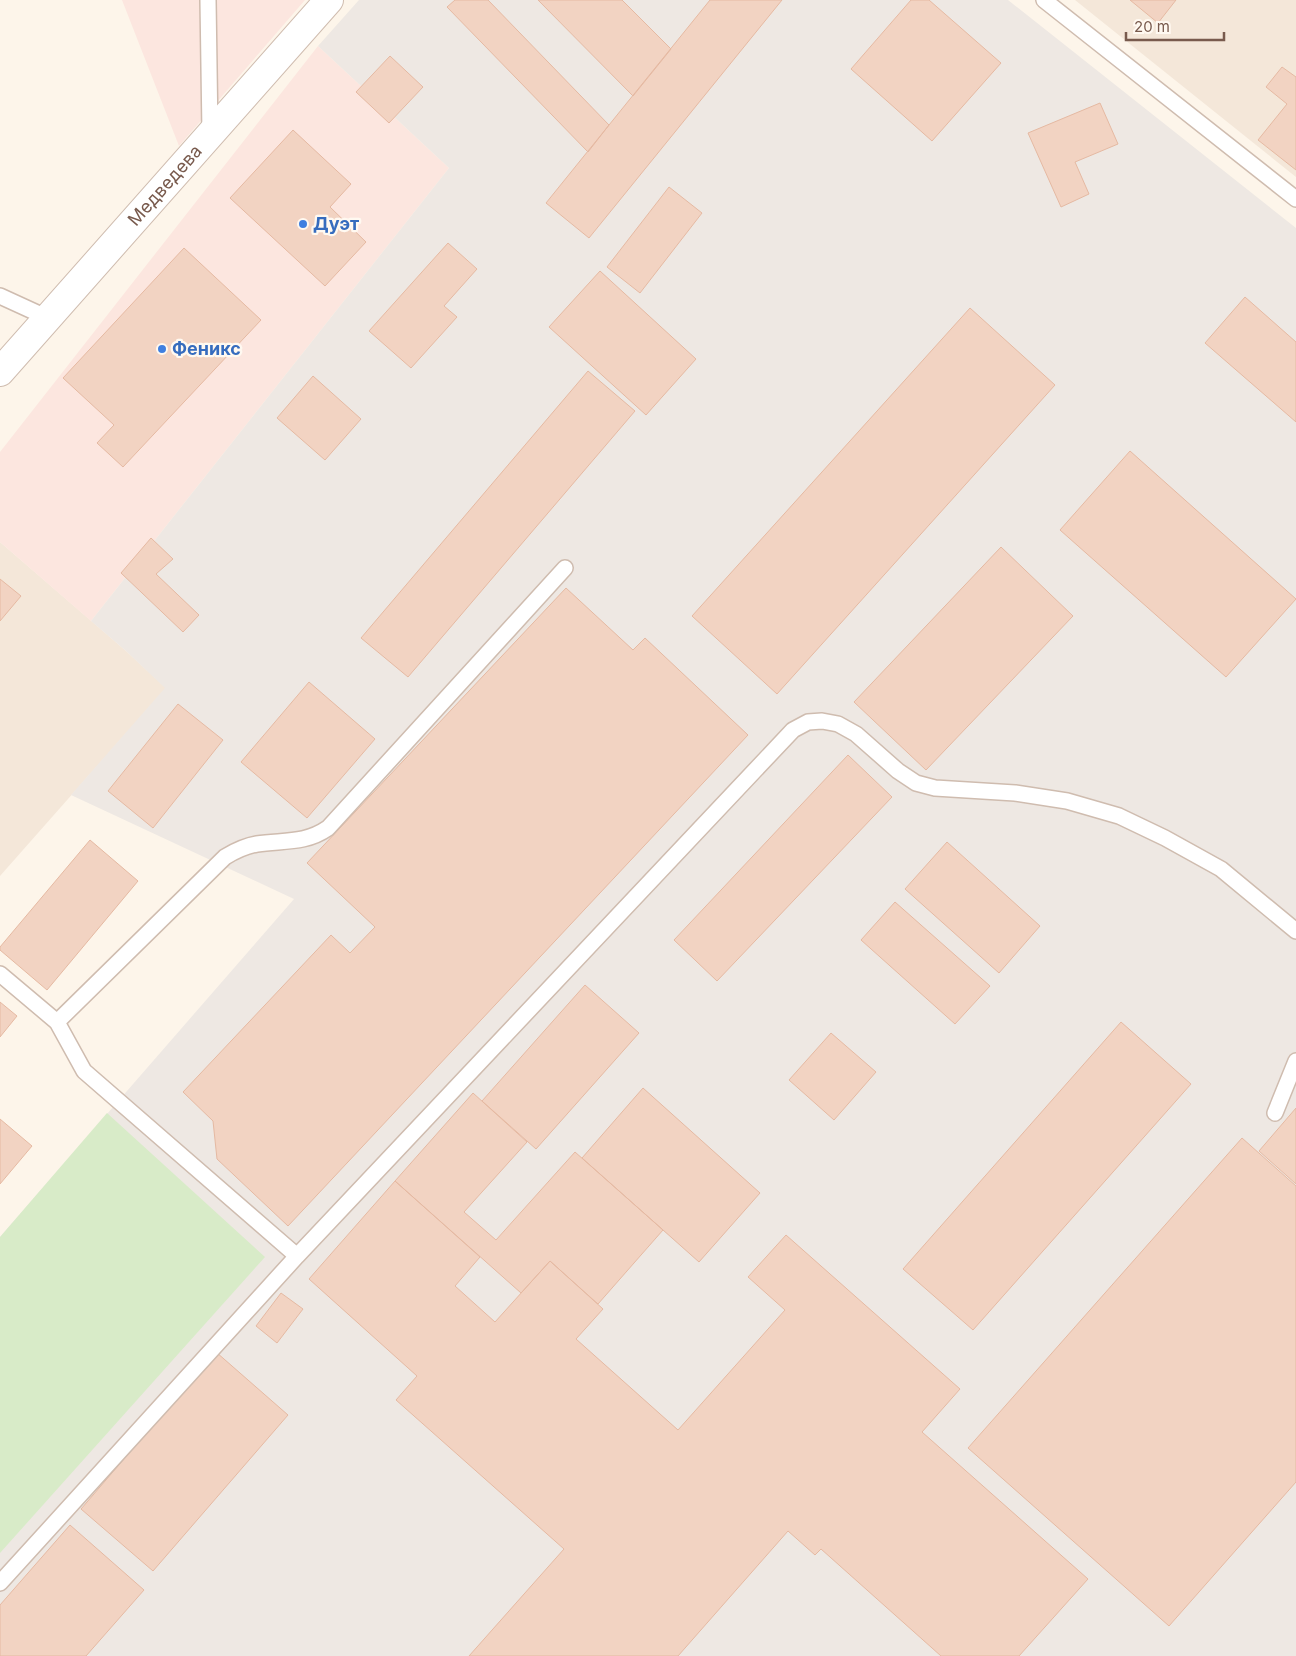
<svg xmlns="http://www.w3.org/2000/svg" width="1296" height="1656" viewBox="0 0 1296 1656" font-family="Inter,sans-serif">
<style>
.residential{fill:#f4e7d9}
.commercial{fill:#fce6df}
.industrial{fill:#eee8e3}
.green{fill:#d8ebc8}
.building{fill:#f2d3c2;stroke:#e5b9a2}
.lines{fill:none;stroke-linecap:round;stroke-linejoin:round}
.service-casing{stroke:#cfbcaf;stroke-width:18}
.minor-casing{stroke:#cfbcaf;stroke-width:30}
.service{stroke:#fff;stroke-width:15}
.minor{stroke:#fff;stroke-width:28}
.shop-dot{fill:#3f7fe0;stroke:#fff9f1;stroke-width:2}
.labels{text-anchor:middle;stroke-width:4.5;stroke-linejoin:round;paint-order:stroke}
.street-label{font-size:18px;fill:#785a4d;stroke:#fff9f1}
.shop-label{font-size:18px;font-weight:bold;fill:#366cbe;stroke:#fff9f1;text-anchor:start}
</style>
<rect width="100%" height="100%" fill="#fdf5ea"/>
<path class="residential" d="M1075 0H1296V177Z
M0 542 126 651 166 688 0 876Z"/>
<path class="commercial" d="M122 0H305L179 146Z
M318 46 449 168 91 621 0 542V452Z"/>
<path class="industrial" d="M359 0H1008L1296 228V1656H0V1237L294 899 71 795 165 688 126 651 91 621 449 168 318 46Z"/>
<path class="green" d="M107 1113 265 1257 0 1553V1237Z"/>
<path class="building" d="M455 0H488L609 125 588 152 447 7Z
M538 0H622L671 49 633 96Z
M710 0H782L589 238 546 203Z
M911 0H929L1001 63 932 141 851 69Z
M1130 0H1176L1158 23Z
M390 56 423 87 389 123 356 92Z
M1282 67 1296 77V170L1258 140 1287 104 1266 87Z
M1100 103 1118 144 1075 162 1089 194 1061 207 1028 133Z
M293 130 351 184 330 207 366 242 325 286 230 198Z
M669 187 702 213 640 293 607 267Z
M448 243 477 269 444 306 457 317 411 368 369 331Z
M184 248 261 320 123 467 97 443 114 425 63 378Z
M600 271 696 359 646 415 549 327Z
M1245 297 1296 342V422L1205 343Z
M970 308 1055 385 777 694 692 616Z
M588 371 635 411 408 677 361 638Z
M313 376 361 419 325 460 277 418Z
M1130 451 1296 599 1226 677 1060 530Z
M151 538 173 559 156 574 199 615 183 632 121 573Z
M1001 547 1073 616 926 770 854 702Z
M0 579 21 596 0 621Z
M566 588 633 650 645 638 748 735 288 1226 217 1159 213 1121 183 1092 331 935 350 953 375 927 307 863Z
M309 682 375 739 307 818 241 762Z
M178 704 223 740 153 828 108 791Z
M848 755 892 797 717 981 674 940Z
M90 840 138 881 47 990 0 950V947Z
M947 842 1040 926 999 973 905 889Z
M895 902 990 986 955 1024 861 940Z
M585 985 639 1033 536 1149 482 1101Z
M0 1002 17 1016 0 1037Z
M1121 1022 1191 1084 973 1330 903 1269Z
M831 1033 876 1072 834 1120 789 1080Z
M643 1088 760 1193 699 1262 582 1158Z
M473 1093 527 1142 464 1212 496 1240 575 1152 663 1230 598 1304 550 1261 521 1293 395 1181Z
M1296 1108V1184L1259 1151Z
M0 1119 32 1146 0 1184Z
M1242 1138 1296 1186V1482L1169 1626 968 1448Z
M395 1181 480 1257 455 1286 495 1322 550 1261 603 1309 576 1339 678 1430 785 1310 748 1277 786 1235 960 1389 922 1432 1088 1579 1019 1656H941L821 1549 815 1555 788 1531 678 1656H469L564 1549 396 1400 417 1376 309 1279Z
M281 1293 303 1309 277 1343 256 1326Z
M216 1352 288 1415 153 1571 81 1509Z
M70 1525 144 1590 86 1656H0V1605Z"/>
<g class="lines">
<defs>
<path id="service" d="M208 0 210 133
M1044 0 1296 199
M0 296 48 318
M0 974 57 1022 84 1071 297 1256 0 1583
M57 1022 225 857C235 851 245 846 257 844 283 840 305 844 328 828L565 568
M1275 1113 1296 1061
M297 1256 793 730 808 722 822 721 838 724 856 734 898 771 916 783 935 788 1015 793 1067 801 1119 816 1165 838 1221 869 1296 931"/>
<g id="minor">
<path id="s1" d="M0 372 329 0"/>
</g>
</defs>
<use href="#service" class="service-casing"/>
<use href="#minor" class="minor-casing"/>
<use href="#service" class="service"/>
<use href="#minor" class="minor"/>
</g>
<g class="shop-dot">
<circle cx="303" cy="224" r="5"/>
<circle cx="162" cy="349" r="5"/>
</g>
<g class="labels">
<g class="street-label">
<text dy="6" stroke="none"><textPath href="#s1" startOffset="249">Медведева</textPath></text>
</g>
<g class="shop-label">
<text x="313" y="230">Дуэт</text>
<text x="172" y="355">Феникс</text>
</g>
</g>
<path d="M1126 32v8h98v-8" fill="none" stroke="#785a4d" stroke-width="2.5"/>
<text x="1134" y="32" font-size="15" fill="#785a4d" stroke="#fff9f1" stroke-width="4" paint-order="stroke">20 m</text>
</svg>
